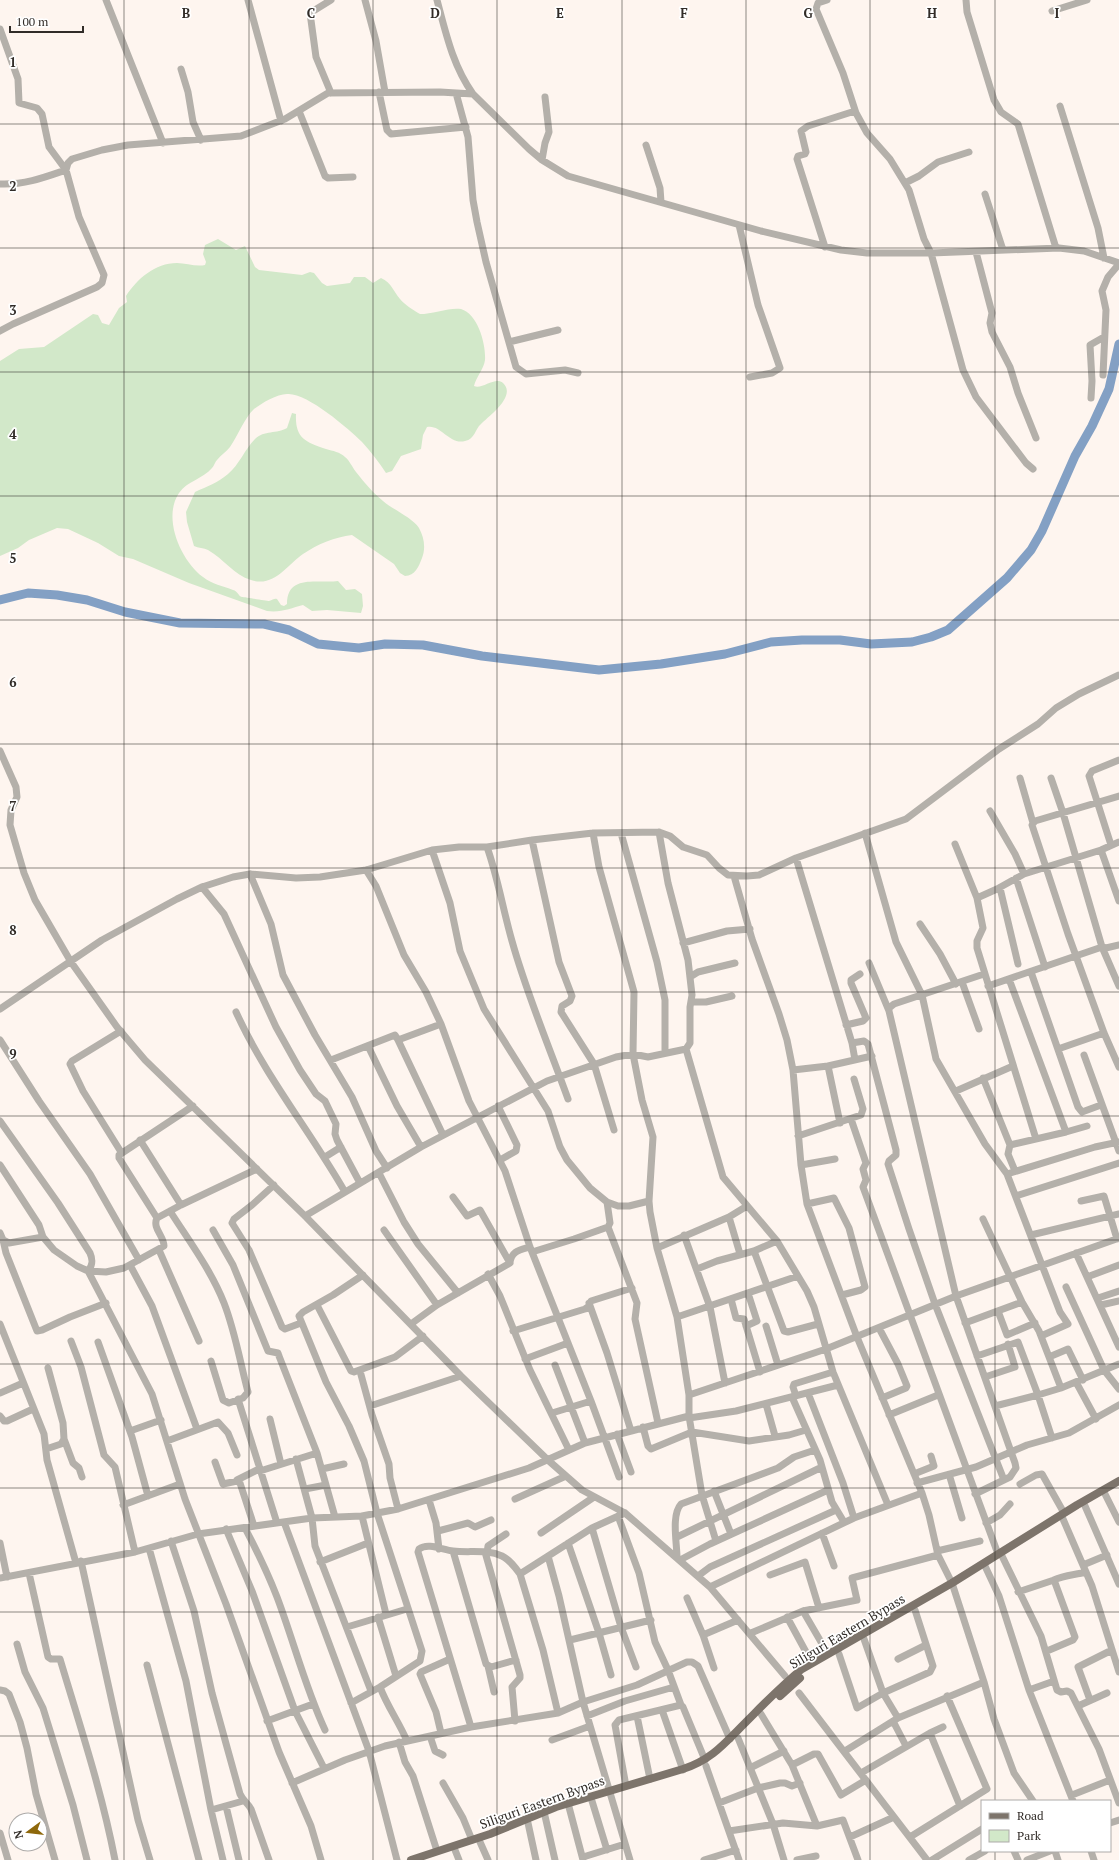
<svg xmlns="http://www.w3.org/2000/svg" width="1119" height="1860" viewBox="0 0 1119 1860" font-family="'PT Serif',serif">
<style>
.green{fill:#d2e8c9}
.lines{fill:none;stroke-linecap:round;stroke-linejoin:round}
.river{stroke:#83a0c4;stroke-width:9}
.minor{stroke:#b4b0aa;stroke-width:7}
.major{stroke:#7d746b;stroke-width:8}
.grid{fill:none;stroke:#312c28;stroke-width:1;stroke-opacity:0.55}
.labels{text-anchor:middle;stroke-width:3.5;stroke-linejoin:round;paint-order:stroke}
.street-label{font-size:13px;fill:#312c28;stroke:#fff}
.grid-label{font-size:13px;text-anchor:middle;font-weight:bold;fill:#312c28;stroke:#fff;stroke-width:3.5;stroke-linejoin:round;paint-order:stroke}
</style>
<rect width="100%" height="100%" fill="#fef5ef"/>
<path class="green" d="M218 239 236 250 245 246 255 267 259 270 302 275 310 272 314 273 322 283 327 286 350 283 354 277H365L373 283 381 278C392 283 393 291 400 299 405 305 413 310 420 314 432 314 451 307 461 309 478 314 486 344 485 360 484 369 476 377 474 386 482 390 495 376 503 383 517 396 489 416 481 424 475 429 475 439 465 441 449 445 441 424 427 427L423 435 421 449 401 456 392 471 386 473C379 462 371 452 362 442 348 428 306 392 287 394 277 394 262 403 254 409 245 417 237 437 230 447 226 452 221 455 217 460 215 462 214 466 212 468 203 479 187 481 179 493 162 518 181 561 203 577 212 584 223 586 233 590 238 591 238 596 242 597 245 597 267 601 269 601 273 600 274 598 277 599L281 605 284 606 287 604C287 573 319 584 338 581L346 590 355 589 362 594 363 606 361 613 327 610 312 611 303 605C291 608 281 613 267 611L189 583 133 559 119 556 98 543 68 529 57 528 29 540 18 548 0 556V361L19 349 44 347 93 314 98 315 102 323 109 325 119 308 127 302 126 296C137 279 155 263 177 263 186 263 196 267 205 265L206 262 203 254 205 245Z
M292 413 296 414C295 437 304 442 326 449 333 451 340 452 345 457 350 461 352 467 356 472 364 482 373 493 383 501 392 509 413 518 419 528 424 537 426 548 422 558 419 566 415 576 405 576L400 573 394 564 352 535C335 537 318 544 303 554 288 564 274 588 251 580 234 575 224 559 208 550 204 548 198 548 194 546L187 522 186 512 195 492C206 487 219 482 228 474 239 465 245 449 255 439 264 430 277 434 287 428Z"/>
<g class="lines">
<path class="river" d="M0 600 28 593 57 595 87 600 125 612 180 623 264 624 289 630 318 644 359 648 385 644 423 645 482 656 599 670 661 664 725 654 771 642 802 640H840L871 644 912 642 931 637 948 630 1007 578 1031 550 1042 531 1075 456 1092 426 1109 389 1119 344"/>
<path class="minor" d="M106 0 163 143
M248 0 281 121
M365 0 376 41 385 92
M437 0C446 34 453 66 473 94
M827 0 818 3 816 9 843 73 856 113 867 133 890 159 909 190 924 239 931 253 963 370 976 397 1026 463 1033 469
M966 0 967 12 994 100 1001 112 1018 124 1056 248
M1052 11 1087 0
M0 29 18 79 19 103 37 108 42 114 49 147 66 170 79 217 104 275 102 283 97 287 13 324 0 331
M181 69 188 92 193 122 201 140
M379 92 387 130 391 134 466 127
M331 93 316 57 310 13 331 0
M456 93 468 137 473 200 477 222 486 262 516 367 526 374 565 370 578 373
M1060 106 1098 228 1104 258
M299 111 325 176 328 178 353 177
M646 145 660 188 661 202
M542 160 545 143 549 132 545 97
M905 183 919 176 938 162 969 152
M0 184C24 185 43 178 66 170L68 163 72 159 102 150 128 145 241 136 285 119 328 93 440 92 473 94 529 149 542 160 568 176 761 231 841 250 867 253H931L1059 248 1084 251 1119 263
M985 194 1003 250
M739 225 758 305 780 368 772 373 750 377
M825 247 797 159 798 156 805 154 806 152 801 131 808 126 855 111
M976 252 992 313 990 323 992 332 1010 367 1018 393 1036 438
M509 342 558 330
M1103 375 1106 310 1102 291 1108 277 1119 264
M1091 398 1092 381 1090 345 1104 337
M0 751 16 787 17 797 11 810 10 825 24 873 35 900 71 962 117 1027 145 1060 305 1216 461 1376 549 1461 582 1490 625 1513 710 1587 785 1676
M1020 778 1033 823
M1051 778 1063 813 1102 947 1119 986
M1119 796 1035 821 1032 825 1068 934 1104 1033 1119 1067
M990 811 1015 854 1024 874
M621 833 657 962 665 1000V1052
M865 833 896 942 922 995 936 1059 985 1144 1007 1174
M532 840 559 962 572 996 570 1001 562 1006 561 1012 594 1064 614 1130
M955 844 977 898
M1111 845 1089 776 1092 771 1119 760
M487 847C498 878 503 910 512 941 527 995 549 1046 568 1099
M432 850 450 903 460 951 484 1009 548 1111 560 1147 567 1160 590 1188 607 1202 618 1206H629L649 1201
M1101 850 1119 901
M796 858 852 1043 864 1041 868 1044 896 1150V1155L889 1161 888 1164 909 1229 935 1304 1004 1480
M366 870 376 886 404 955 426 992 441 1024 469 1101 505 1171 530 1247 591 1401 619 1477
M250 874 271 924 283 975 315 1035 352 1097 376 1151 387 1168
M734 876 752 939 779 1014 787 1040 793 1070 801 1165 807 1204 857 1337 922 1493 929 1515 938 1555 952 1583
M1016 878 1045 967
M202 887 224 914 276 1027 300 1070 316 1094 325 1101 336 1124 335 1134 337 1140 360 1183
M1000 888 1018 964
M920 924 940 954 956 984
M683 943 727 931 750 929
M869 963 889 1011
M1031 972 1078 1107 1082 1112 1101 1105
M690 977 698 972 735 963
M1009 979 1066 1132 1010 1145
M962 982 979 1029
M988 986 1102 947 1106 948 1119 945
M691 1002H706L732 996
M0 1009 102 940 177 899 202 887 233 877 250 874 296 878 320 877 366 870 432 850 459 847H487L532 840 593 833 659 832 670 836 683 847 707 855 719 868 728 875 747 876 759 875 796 858 906 819 999 749 1038 724 1056 708 1079 694 1119 675
M236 1012C265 1076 310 1131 345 1192
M846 1025 863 1021 866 1018 851 983V980L860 974
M0 1040 39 1101 90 1174 139 1260
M398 1040 443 1135
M852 1043 855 1060
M368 1046 397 1106 421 1147
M686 1049 723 1177 777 1241 807 1291 814 1307 833 1372 888 1505
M1058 1049 1104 1033
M1084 1055 1119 1151
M331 1060 395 1035 398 1040 441 1024
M828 1066 872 1056
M793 1070 828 1066 840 1123
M983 1078 1010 1145 1008 1154 1015 1171
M956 1091 1013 1066
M498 1106 517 1145 516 1151 500 1160
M851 1119 866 1163 863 1169 866 1180 863 1187 998 1554
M0 1121 58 1203 90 1253C93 1260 93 1265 88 1271
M1066 1132 1087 1126
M798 1136 861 1115 863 1109 854 1079
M1036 1139 977 948V941L983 928 977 898 997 889 1024 874 1101 850 1119 842
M140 1140 181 1205
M121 1152 83 1091 70 1064 72 1061 121 1031
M325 1157 341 1147
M0 1165 39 1225 43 1237
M801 1165 835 1159
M379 1173 404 1222 418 1244 458 1293
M274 1185 252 1205 234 1219 232 1223 249 1250 282 1327 285 1329 301 1323
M1016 1196 1119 1163
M453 1197 467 1216 480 1210 510 1263
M1081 1201 1104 1196 1117 1239
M807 1204 834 1198 849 1228 865 1287 861 1290 842 1295
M170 1211C189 1241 211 1270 224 1303 235 1331 240 1362 248 1392L243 1398 229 1403 223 1400 211 1361
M305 1216 421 1147 547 1081 616 1057 633 1054 648 1057 686 1049 690 1043V1007L692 995 688 960 668 883 659 832
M729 1217 740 1254
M157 1218 119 1158V1155L193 1106
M983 1219 1022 1302 1039 1331 1061 1388
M608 1227 637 1303 635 1319 658 1423
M213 1230 233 1265 268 1351 278 1353 279 1356 317 1453 335 1517
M384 1230 437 1305
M0 1233 3 1240 9 1243 43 1237 54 1250 77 1266 88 1271 106 1272 124 1268 164 1246C164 1236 152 1228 157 1218L181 1205 257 1169
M684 1235 710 1307 725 1383
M1031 1235 1119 1214
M3 1240 6 1253 37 1331 42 1330 70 1317 106 1303
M657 1248 729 1217 747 1206
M159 1250 199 1341
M754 1251 784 1331 788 1332 818 1324
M532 1252 574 1239 608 1227 610 1223 607 1202
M1076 1253 1119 1347
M130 1265 152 1306 197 1429
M697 1269 717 1261 754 1251 777 1241
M88 1271 152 1394 185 1499 226 1604 279 1752 311 1826 321 1860
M488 1274 500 1296 530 1370 569 1450
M1087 1277 1119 1265
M1066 1287 1104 1370 1119 1389
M1098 1298 1119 1291
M731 1299 736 1318 744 1319 760 1372
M589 1303 607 1353 631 1431
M317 1305 351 1371 354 1372 395 1357 423 1336
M1101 1305 1119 1301
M998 1311 1007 1335 1035 1323
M677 1317 798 1276
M965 1323 1022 1302
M0 1324 44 1434 47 1460 76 1563
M411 1324 437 1305 510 1263C511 1251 520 1250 530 1247
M746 1326 757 1321 748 1293
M766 1326 778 1365
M879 1328 898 1364 907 1386 906 1388 882 1398
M513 1331 585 1309 588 1307 591 1301 632 1288
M1041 1336 1068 1324 1060 1312 1007 1174 1095 1147 1119 1142
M71 1341 81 1367 104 1455 115 1467 135 1552
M98 1342 132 1437 148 1496
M977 1356 1018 1342 1038 1395 1061 1388 1119 1364
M1049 1357 1068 1349 1083 1380
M525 1359 568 1343
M555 1365 585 1443
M360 1371 372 1415 389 1464 390 1478 398 1509
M985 1377 1015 1367 1008 1344
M1076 1382 1096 1419
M0 1393 23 1383
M808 1393 843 1483 854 1518
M689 1395 826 1349 956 1296 1119 1238
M796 1396 793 1387 794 1384 833 1372
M792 1397 820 1460 832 1502 844 1522
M238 1399 277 1523
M766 1404 775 1436
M370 1406 461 1376
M995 1406 1038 1395 1052 1438
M552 1413 591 1401
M889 1415 938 1395
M0 1416 4 1421H7L33 1409
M689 1416 702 1495 716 1541
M689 1418 736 1411 838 1385
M270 1419 281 1464
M643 1427 648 1446 651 1449 692 1432 749 1441 789 1435 806 1430
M130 1431 161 1420
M617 1434 631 1472
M64 1439 73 1463 79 1468 82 1477
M167 1441 218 1422 228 1433 237 1455
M46 1449 61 1444 64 1439 63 1423 48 1368
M296 1459 312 1518 315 1546 371 1691
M215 1462 223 1484 237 1481 240 1483 254 1526
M322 1469 344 1464
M914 1474 934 1466 931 1456
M949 1474 962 1518
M237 1480 259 1469 260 1471 317 1453
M917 1483 976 1467 1027 1445 1069 1433 1119 1405
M1020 1484 1036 1475 1042 1474 1064 1513
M305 1489 326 1485
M714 1491 731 1534
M975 1494 1010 1477 1016 1468 1015 1463 956 1296 889 1011V1008L894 1004 984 974
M1105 1494 1119 1522
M515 1499 566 1476
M429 1500 436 1523 439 1549
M123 1505 180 1484
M1085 1506 1119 1584
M362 1516 386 1614
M618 1516 639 1573 655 1642 668 1670 681 1705
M1063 1519 1092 1586 1119 1672
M284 1522 369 1751 397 1860
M986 1523 1000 1515 1010 1504
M245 1528C257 1551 268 1574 277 1597 294 1642 305 1687 325 1730
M592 1528 621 1627 636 1667
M226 1529 252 1591 295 1711 324 1768
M438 1531 468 1523 475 1527 491 1520
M541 1533 594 1497
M822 1533 834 1566
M677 1537 822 1467
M171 1541 194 1611 212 1693 240 1794C243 1801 248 1803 251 1809L269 1860
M0 1543 7 1577
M568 1543 599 1633 611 1675
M149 1548 186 1681 211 1810 223 1860
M453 1551 486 1664 491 1667 516 1660
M937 1551 980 1541
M485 1552 520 1675V1678L512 1687 515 1721
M487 1553 488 1546 506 1534
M548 1556 559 1596 583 1702 630 1860
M1002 1556 1041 1636 1057 1690 1061 1692 1067 1691 1071 1693 1099 1749 1119 1803
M677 1558C677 1543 671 1515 681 1504L778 1468 794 1457 815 1450
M680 1560 710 1544 828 1490
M81 1561 138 1820 150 1860
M320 1562 368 1543
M1083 1565 1107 1555
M985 1566 999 1596 1029 1690 1073 1801
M29 1573 48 1657 51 1659H60C80 1726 102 1792 115 1860
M520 1574 543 1650 558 1713
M770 1575 805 1562 819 1608
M698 1576 710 1567 836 1510
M0 1578 135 1552 198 1534 312 1518 362 1516 398 1509 529 1468 585 1443 689 1416V1395L677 1317 657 1248 650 1212 649 1201 653 1137 642 1100 633 1054 634 992 599 867 593 833
M1054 1580C1064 1575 1075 1575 1086 1572
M953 1586 984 1682 994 1719 1014 1773 1033 1801
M710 1587 854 1518 922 1493
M1018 1592 1054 1580 1075 1637 1073 1640 1047 1651
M687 1598 703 1635 714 1668
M803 1611 828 1654
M378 1617 396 1676
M787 1617 812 1663
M347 1627 407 1609
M751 1633 803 1611 857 1600 852 1578 938 1555
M703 1635 738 1620
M864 1639 883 1693 898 1718
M570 1640 651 1620
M17 1644 25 1672 43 1708 73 1805 87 1860
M839 1654 857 1708 883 1693 930 1672 933 1666 915 1610
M898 1659 926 1645
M147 1665 199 1860
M488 1666 494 1692
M380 1687C387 1706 399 1722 407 1741
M0 1690 5 1691 9 1694 20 1722 27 1748 36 1794 55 1860
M1029 1690 1054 1681
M799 1693 927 1860
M1090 1700 1078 1667 1112 1650
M351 1703 380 1687 420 1661 422 1651 377 1513 364 1461 349 1426 326 1382 299 1316 303 1312 333 1295 363 1275
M1078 1706 1107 1693
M662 1710 683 1770
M761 1714 792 1765 817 1826
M587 1716 625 1701 674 1687
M637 1716 650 1779
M267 1721 313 1704
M893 1721 906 1746
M471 1727 418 1552 419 1549C428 1542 443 1550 453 1551 469 1553 487 1549 502 1556 510 1560 515 1567 520 1574L592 1528 625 1513
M441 1733 436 1712 420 1674 421 1672 450 1659
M930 1733 943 1727
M430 1736 435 1751 443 1755
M738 1738 773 1824 784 1860
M552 1740 590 1726
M399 1742 405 1762 413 1776 437 1851
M845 1751 898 1718 984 1682
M792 1765 814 1754H818L841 1795 866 1780
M706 1766 739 1860
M750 1768 784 1751
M861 1773 930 1733 960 1806
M292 1783 345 1760 385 1746 471 1727 558 1713 583 1702 637 1685 687 1662H692L698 1666 730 1739
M443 1783 463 1818 472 1840
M626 1786 615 1725 619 1720 681 1705 683 1707 705 1760
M1072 1795 1110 1780
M592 1801 607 1850
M719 1803 758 1788 780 1783H785L792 1786 800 1783
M226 1806 239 1860
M569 1807 583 1860
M211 1810 243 1801
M545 1816 555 1860
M528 1823 536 1860
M1110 1823 1119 1820
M729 1831 783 1823 817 1826 843 1820 858 1860
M0 1833 8 1860
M850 1837 894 1817
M910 1837 987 1789 947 1696
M480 1842 488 1860
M455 1850 459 1860
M1014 1851 1018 1860
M1055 1851 1058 1860
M1091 1851 1094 1860
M583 1857 625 1844
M704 1860 736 1850
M797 1860 816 1856
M932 1860 982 1829
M969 1860 985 1851
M1027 1860 1050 1851"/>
<path class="major" d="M780 1696 800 1678
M411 1860 490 1834 556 1807 683 1769C711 1760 724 1744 744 1724 763 1705 781 1686 802 1669L952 1583 1077 1505 1119 1481"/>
</g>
<path class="grid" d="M124 0V1860M249 0V1860M373 0V1860M497 0V1860M622 0V1860M746 0V1860M870 0V1860M995 0V1801M0 124H1119M0 248H1119M0 372H1119M0 496H1119M0 620H1119M0 744H1119M0 868H1119M0 992H1119M0 1116H1119M0 1240H1119M0 1364H1119M0 1488H1119M0 1612H1119M0 1736H1119M995 1851V1860"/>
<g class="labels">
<g class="street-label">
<text transform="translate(847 1631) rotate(-31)" y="5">Siliguri Eastern Bypass</text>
<text transform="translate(542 1802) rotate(-20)" y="5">Siliguri Eastern Bypass</text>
</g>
</g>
<g class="grid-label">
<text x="186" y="18">B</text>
<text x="311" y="18">C</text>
<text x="435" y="18">D</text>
<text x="560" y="18">E</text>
<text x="684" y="18">F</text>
<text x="808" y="18">G</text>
<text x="932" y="18">H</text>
<text x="1057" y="18">I</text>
<text x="13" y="67">1</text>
<text x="13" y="191">2</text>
<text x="13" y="315">3</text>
<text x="13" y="439">4</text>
<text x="13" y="563">5</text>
<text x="13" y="687">6</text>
<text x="13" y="811">7</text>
<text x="13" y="935">8</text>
<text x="13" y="1059">9</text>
</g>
<rect x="981" y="1800" width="130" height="52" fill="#ffffff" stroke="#adaba9"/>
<rect x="989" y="1813" width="20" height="6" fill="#7d746b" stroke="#adaba9"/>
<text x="1017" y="1820" font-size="12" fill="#312c28">Road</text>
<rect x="989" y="1830" width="20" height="12" fill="#d2e8c9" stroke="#adaba9"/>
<text x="1017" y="1840" font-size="12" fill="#312c28">Park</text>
<g transform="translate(28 1832) rotate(255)"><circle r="19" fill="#ffffff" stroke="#adaba9"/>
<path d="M0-3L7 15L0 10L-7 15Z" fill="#8e680b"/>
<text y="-6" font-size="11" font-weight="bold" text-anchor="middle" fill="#312c28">N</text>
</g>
<path d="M10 26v6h73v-6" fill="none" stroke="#312c28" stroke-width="2"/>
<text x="16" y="26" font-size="12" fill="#312c28" stroke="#ffffff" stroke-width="3" paint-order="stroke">100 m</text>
</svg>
